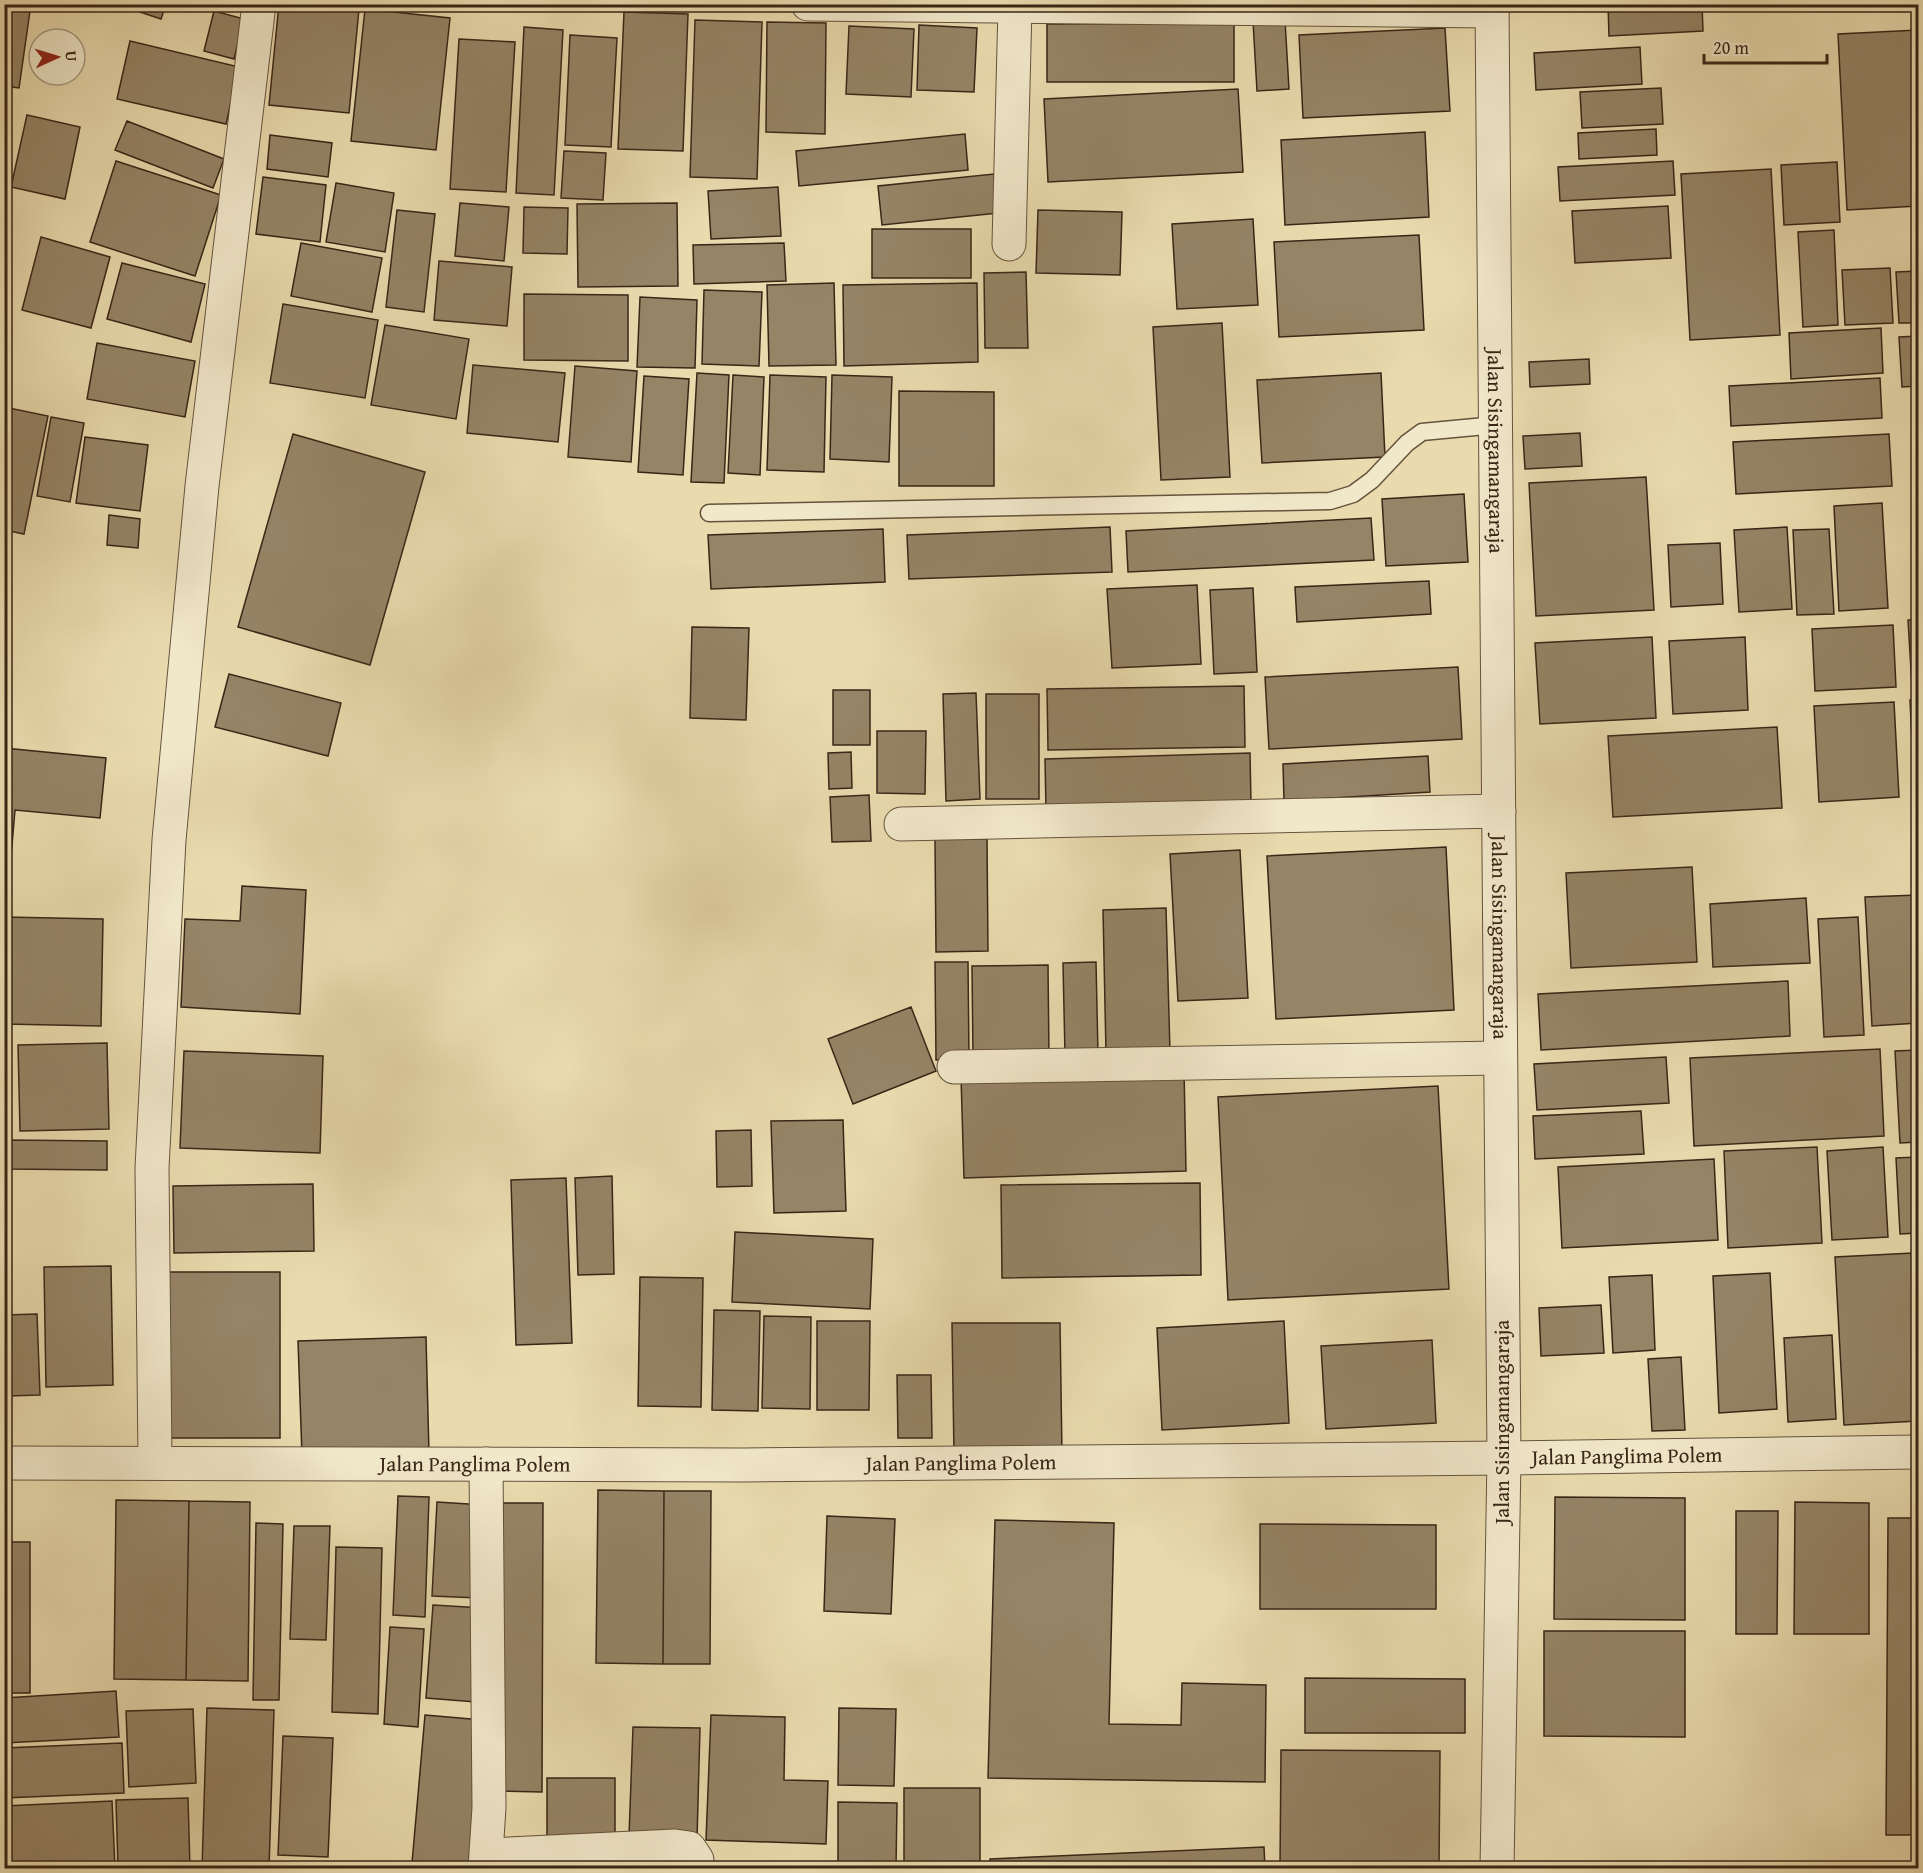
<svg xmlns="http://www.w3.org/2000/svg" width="1923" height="1873" viewBox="0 0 1923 1873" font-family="'Gentium Book Plus',serif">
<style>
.building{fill:#958466;stroke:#392617;stroke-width:1.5}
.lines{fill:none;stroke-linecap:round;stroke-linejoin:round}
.service-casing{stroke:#65533d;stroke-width:19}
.minor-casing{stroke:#65533d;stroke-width:35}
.tertiary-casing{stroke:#65533d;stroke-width:35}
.service{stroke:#f1e8ca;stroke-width:16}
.minor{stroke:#f1e8ca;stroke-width:33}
.tertiary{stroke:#f1e8ca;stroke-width:33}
.labels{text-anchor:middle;stroke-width:5;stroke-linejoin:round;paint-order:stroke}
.street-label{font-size:21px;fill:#392617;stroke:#f1e8ca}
</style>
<rect width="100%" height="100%" fill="#e9dbae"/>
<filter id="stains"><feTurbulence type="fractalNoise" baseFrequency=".00333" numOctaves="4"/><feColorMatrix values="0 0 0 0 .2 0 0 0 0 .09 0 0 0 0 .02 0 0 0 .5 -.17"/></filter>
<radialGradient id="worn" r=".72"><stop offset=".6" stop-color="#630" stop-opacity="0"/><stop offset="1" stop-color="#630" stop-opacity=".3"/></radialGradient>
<path class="building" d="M4 4H31L19 88 4 86Z
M116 4H166L161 19Z
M279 4H311L359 9 349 113 269 105Z
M1608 4H1702L1703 31 1609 36Z
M365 9 450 18 436 150 351 141Z
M214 11 244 19 234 59 204 51Z
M624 12 688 14 683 151 618 149Z
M695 20 762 22 757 179 690 177Z
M1285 20 1289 89 1257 91 1253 21Z
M767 22 826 23 825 134 766 132Z
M1234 23V82H1047V24Z
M919 25 977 28 974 92 917 90Z
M849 26 914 29 911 97 846 94Z
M524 27 563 30 554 195 516 193Z
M1445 28 1450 111 1303 118 1299 35Z
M1918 30V206L1847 210 1838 34Z
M570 35 617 38 611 147 565 145Z
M459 39 515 42 506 192 450 189Z
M130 41 239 67 226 124 117 99Z
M1640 47 1642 84 1536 90 1534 53Z
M1661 88 1663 124 1582 128 1580 92Z
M1238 89 1243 172 1048 182 1044 99Z
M27 115 80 127 65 199 11 187Z
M127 121 224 159 213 188 115 150Z
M1656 129 1657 155 1579 159 1578 133Z
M1425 132 1429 217 1285 225 1281 140Z
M965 134 968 170 799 186 796 151Z
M270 135 332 143 328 177 267 169Z
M564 151 606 153 603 200 561 198Z
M116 161 221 195 195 276 90 242Z
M1673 161 1675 195 1560 201 1558 167Z
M1837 162 1840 222 1784 225 1781 165Z
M1771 169 1780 335 1690 340 1681 174Z
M994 174 998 213 882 225 878 186Z
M263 177 326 185 320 242 256 234Z
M336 183 394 193 385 252 326 242Z
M778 187 781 236 711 239 708 191Z
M460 203 509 207 504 261 455 256Z
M677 203 678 286 578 287 577 204Z
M1668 206 1671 258 1575 263 1572 211Z
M524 207 568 208 567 254 523 253Z
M397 210 435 214 424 312 386 307Z
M1038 210 1122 212 1120 275 1036 273Z
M1253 219 1258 305 1177 309 1172 224Z
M872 229H971V278H872Z
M1834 230 1838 325 1803 327 1798 232Z
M1419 235 1424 330 1279 337 1274 242Z
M41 237 110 257 91 328 22 310Z
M301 243 382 258 372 312 291 296Z
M784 243 786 281 694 284 693 245Z
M439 261 512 267 507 326 434 320Z
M122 263 205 284 191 342 107 319Z
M1890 268 1893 323 1845 325 1842 270Z
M1918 271V323H1899L1896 272Z
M1026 272 1028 348H985L984 273Z
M834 283 836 365 769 366 767 285Z
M977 283 978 362 844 366 843 285Z
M704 290 762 292 759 366 702 364Z
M524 294 628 295V361L524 360Z
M640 297 697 300 695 368 637 367Z
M283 304 378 320 365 398 270 383Z
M1222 323 1230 477 1161 480 1153 327Z
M385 325 469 339 456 419 371 405Z
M1881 328 1883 373 1791 379 1789 333Z
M1918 336V386L1902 387 1899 337Z
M97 343 195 361 185 417 87 399Z
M1589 359 1590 384 1530 387 1529 362Z
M473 365 565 373 558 442 467 433Z
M575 366 637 371 631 462 568 457Z
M697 373 729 375 724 483 691 482Z
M1381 373 1385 457 1262 463 1257 380Z
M733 375 764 377 760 475 728 473Z
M770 375 826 377 824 472 767 470Z
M832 375 892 377 889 462 830 459Z
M644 376 689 379 683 475 638 472Z
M1880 378 1882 418 1731 426 1729 386Z
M899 391 994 392V486H899Z
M9 408 48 416 24 534 4 530V428Z
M51 417 84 423 70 502 37 496Z
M1580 433 1582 466 1525 469 1523 436Z
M293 434 425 472 370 665 238 627Z
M1889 434 1892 486 1736 494 1733 442Z
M85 437 148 445 140 511 76 503Z
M1646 477 1654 610 1536 616 1529 483Z
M1464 494 1468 562 1386 566 1382 499Z
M1882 503 1888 608 1839 611 1834 506Z
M109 515 140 519 138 548 107 545Z
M1371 518 1374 560 1128 572 1126 531Z
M1110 527 1112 572 909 579 907 535Z
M1787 527 1792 609 1739 612 1734 530Z
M883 529 885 582 711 589 708 535Z
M1829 529 1834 614 1797 615 1793 530Z
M1720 543 1723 604 1671 607 1668 545Z
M1429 581 1431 614 1297 622 1295 587Z
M1197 585 1201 664 1112 668 1107 589Z
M1253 588 1257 672 1214 674 1210 590Z
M1908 620H1918V686L1912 687Z
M1893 625 1896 687 1815 691 1812 629Z
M692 627 749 628 746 720 690 718Z
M1652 637 1656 718 1540 724 1535 643Z
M1745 637 1748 710 1673 714 1669 641Z
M1458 667 1462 739 1269 749 1265 677Z
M229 674 341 703 328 756 215 727Z
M1244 686 1245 747 1048 750 1047 689Z
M833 690H870V745H833Z
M976 693 980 799 946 801 943 694Z
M986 694H1039V799H986Z
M1918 699V784H1914L1910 700Z
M1894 702 1899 797 1819 802 1814 706Z
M1777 727 1782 808 1613 817 1608 736Z
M877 731H926L925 794 877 793Z
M4 748 106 758 100 818 15 810 11 857H4Z
M851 752 852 788 829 789 828 753Z
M1250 753 1251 804 1046 810 1045 759Z
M1428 756 1430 792 1284 801 1283 764Z
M869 795 871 841 832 842 830 797Z
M935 839H987L988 951 936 952Z
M1446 847 1454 1010 1276 1019 1267 856Z
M1240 850 1248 998 1178 1001 1170 854Z
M1692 867 1697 962 1571 968 1566 873Z
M242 886 306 890 300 1014 181 1007 185 919 240 921Z
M1918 895V1023L1872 1026 1865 897Z
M1806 898 1810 963 1713 967 1710 904Z
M1166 908 1170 1052 1106 1053 1103 910Z
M4 917 103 919 101 1026 4 1024Z
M1858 917 1864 1035 1824 1037 1818 919Z
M935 962H968L969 1059 936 1060Z
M1096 962 1098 1054 1065 1055 1063 963Z
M1048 965 1049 1057 973 1058 972 966Z
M1788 981 1790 1036 1541 1050 1538 994Z
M911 1007 936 1071 853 1104 828 1039Z
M4 1035H7L8 1086H4Z
M107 1043 109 1129 20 1131 18 1045Z
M1880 1049 1884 1136 1694 1146 1690 1058Z
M1918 1050V1142L1900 1143 1895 1051Z
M184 1051 323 1056 320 1153 180 1148Z
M1666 1057 1669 1103 1537 1110 1534 1064Z
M1184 1070 1186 1171 964 1178 961 1077Z
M1438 1086 1449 1289 1228 1300 1218 1097Z
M1641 1111 1644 1154 1535 1159 1533 1116Z
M843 1120 846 1211 774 1213 771 1121Z
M751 1130 752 1186 717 1187 716 1131Z
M7 1140 107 1141V1170L7 1169Z
M1817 1147 1822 1243 1728 1248 1724 1151Z
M1883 1147 1888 1237 1832 1240 1827 1151Z
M1918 1157V1233L1900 1234 1896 1158Z
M1714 1159 1718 1240 1562 1248 1558 1167Z
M612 1176 614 1274 578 1275 575 1178Z
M566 1178 572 1343 516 1345 511 1180Z
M1200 1183 1201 1275 1002 1278 1001 1185Z
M313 1184 314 1251 174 1253 173 1186Z
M735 1232 873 1239 870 1309 732 1302Z
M1913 1253 1918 1359V1421L1844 1425 1835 1257Z
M111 1266 113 1385 46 1387 44 1267Z
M168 1272H280V1438H169Z
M1770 1273 1777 1409 1719 1413 1713 1276Z
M1652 1275 1655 1350 1613 1353 1609 1277Z
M640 1277 703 1278 701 1407 638 1406Z
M1601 1305 1604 1353 1541 1356 1539 1308Z
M714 1310 760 1311 758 1411 712 1410Z
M37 1314 40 1395 7 1396 4 1315Z
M764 1316 811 1317 810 1409 762 1408Z
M817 1321H870L869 1410H817Z
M1284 1321 1289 1423 1162 1430 1157 1328Z
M952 1323H1060L1062 1454 954 1455Z
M1832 1335 1836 1419 1788 1422 1784 1338Z
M426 1337 429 1453 302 1456 298 1341Z
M1432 1340 1436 1423 1326 1429 1321 1346Z
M1681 1357 1685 1430 1652 1431 1648 1359Z
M897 1375H931L932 1438H898Z
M598 1490 664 1491 663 1664 596 1663Z
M664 1491H711L710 1664H663Z
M398 1496 429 1497 425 1617 393 1615Z
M1555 1497 1685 1498V1620L1554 1619Z
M116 1500 189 1501 186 1680 114 1679Z
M189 1501 250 1502 248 1681 186 1680Z
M437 1502 484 1505 479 1598 432 1596Z
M1795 1502 1869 1503V1634H1794Z
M503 1503H543L542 1792 502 1791Z
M1736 1511H1778L1777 1634H1736Z
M827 1516 895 1519 891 1614 824 1611Z
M1888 1518H1918V1835H1886Z
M995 1520 1114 1523 1109 1724 1181 1725 1182 1683 1266 1685 1265 1782 988 1778Z
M256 1523 283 1524 279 1700H253Z
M1260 1524 1436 1525V1609H1260Z
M294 1526H330L326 1640 290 1639Z
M4 1542H30V1693H4Z
M336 1547 382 1548 378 1714 332 1712Z
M433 1605 483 1608 476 1702 426 1698Z
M390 1627 424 1629 418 1727 384 1724Z
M1544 1631H1685V1737L1544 1736Z
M1305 1678 1465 1679V1733H1305Z
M116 1691 119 1737 4 1743V1698Z
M207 1708 274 1710 269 1868H202Z
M839 1708 896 1709 894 1786 838 1785Z
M193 1709 196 1783 129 1787 126 1711Z
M425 1715 482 1720 469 1868 412 1863Z
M711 1715 785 1717 784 1780 828 1781 826 1844 706 1840Z
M633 1727 700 1728 697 1839 629 1836Z
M283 1736 333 1738 328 1857 278 1855Z
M122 1743 124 1793 4 1798V1748Z
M1281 1750 1440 1751 1439 1868H1280Z
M547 1778H615V1839H547Z
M904 1788H980V1868H904Z
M188 1798 190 1868H118L116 1800Z
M112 1801 115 1868H4V1806Z
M838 1802 897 1803 896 1868H838Z
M1264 1847 1265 1868H991L990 1859Z"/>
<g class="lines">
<defs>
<path id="service" d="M709 513 1330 501 1353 494 1372 480 1407 443 1422 432 1496 425"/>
<g id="minor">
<path d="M808 4 1492 11"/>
<path d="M1009 244 1015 7"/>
<path d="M901 824 1499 811"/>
<path d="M954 1067 1500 1058"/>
<path id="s1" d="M4 1463 744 1465 1504 1458 1918 1452"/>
<path d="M155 1463 152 1168 169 840 202 486 259 4"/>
<path d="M487 1855 675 1846 689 1848 697 1860V1868"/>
<path d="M485 1868 489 1808 486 1464"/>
</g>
<g id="tertiary">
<path id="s2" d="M1492 4 1504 1458 1497 1868"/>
</g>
</defs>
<use href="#service" class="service-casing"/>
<use href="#minor" class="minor-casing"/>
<use href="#tertiary" class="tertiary-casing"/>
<use href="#service" class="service"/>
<use href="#minor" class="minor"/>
<use href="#tertiary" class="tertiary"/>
</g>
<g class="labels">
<g class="street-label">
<text dy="7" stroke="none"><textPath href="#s2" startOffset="447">Jalan Sisingamangaraja</textPath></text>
<text dy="7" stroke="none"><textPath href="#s2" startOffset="933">Jalan Sisingamangaraja</textPath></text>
<text transform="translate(1502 1422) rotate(-90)" y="7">Jalan Sisingamangaraja</text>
<text dy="7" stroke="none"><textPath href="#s1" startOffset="1623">Jalan Panglima Polem</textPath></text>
<text dy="7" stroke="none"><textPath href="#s1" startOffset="957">Jalan Panglima Polem</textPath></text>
<text dy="7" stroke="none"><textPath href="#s1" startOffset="471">Jalan Panglima Polem</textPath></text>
</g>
</g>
<rect width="1923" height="1873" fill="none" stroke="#e9dbae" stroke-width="24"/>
<rect x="6" y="6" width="1911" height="1861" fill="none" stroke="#392617" stroke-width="3"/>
<rect x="12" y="12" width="1899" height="1849" fill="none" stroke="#392617" stroke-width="1.5"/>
<g transform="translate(57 57) rotate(86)"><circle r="28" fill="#f1e8ca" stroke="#a79a82" stroke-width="1.5"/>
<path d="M0-4.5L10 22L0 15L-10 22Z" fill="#8f2418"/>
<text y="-9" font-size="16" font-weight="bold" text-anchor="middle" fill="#392617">U</text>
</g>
<path d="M1704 54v9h123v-9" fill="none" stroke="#392617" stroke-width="3"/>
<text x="1713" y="54" font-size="18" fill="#392617" stroke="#f1e8ca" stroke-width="4.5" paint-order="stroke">20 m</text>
<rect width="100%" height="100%" filter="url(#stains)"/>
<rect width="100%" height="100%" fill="url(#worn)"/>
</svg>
